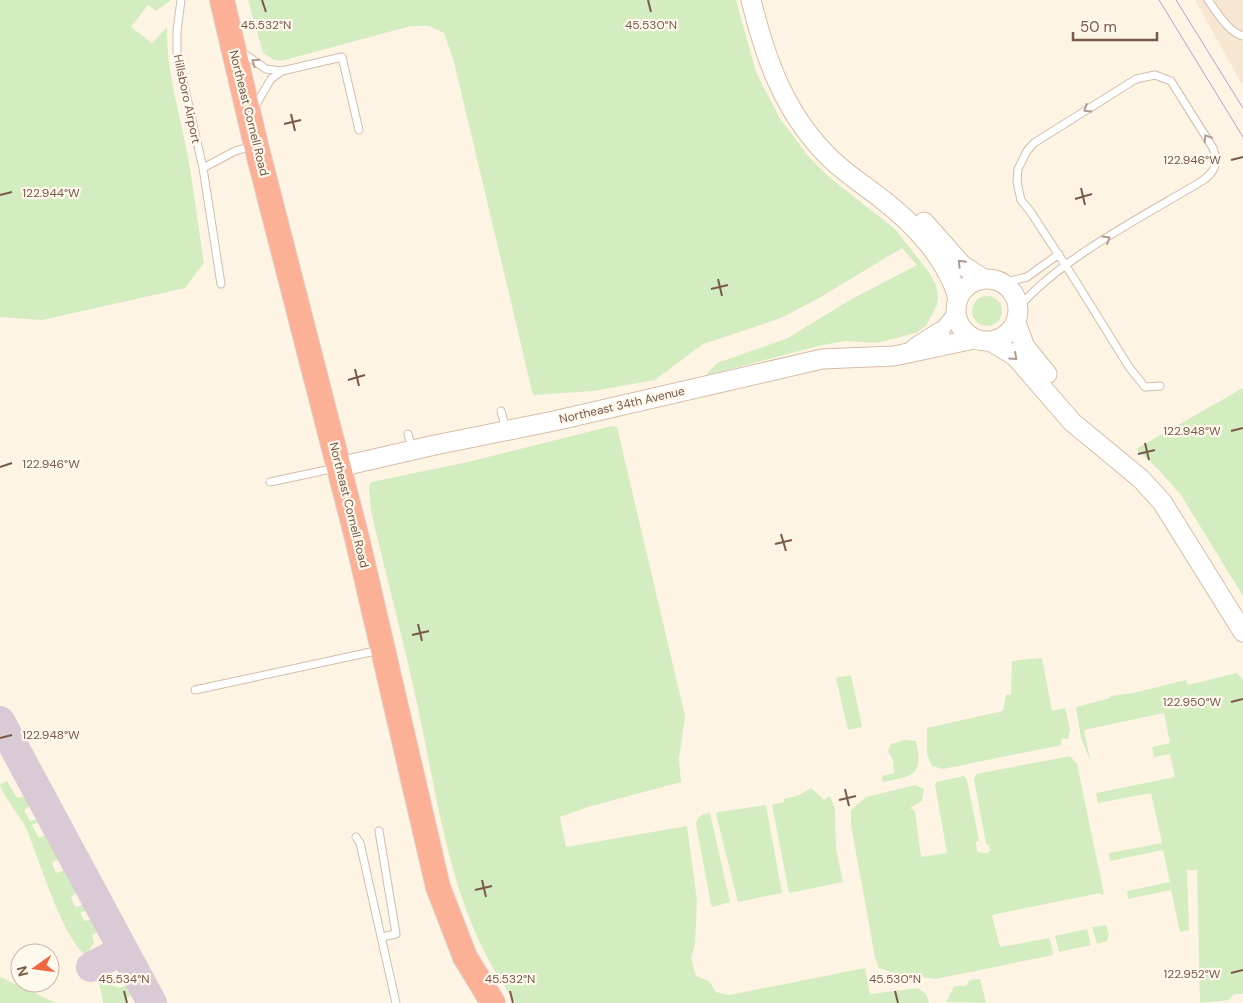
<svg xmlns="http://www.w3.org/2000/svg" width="1243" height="1003" viewBox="0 0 1243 1003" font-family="'DM Sans',sans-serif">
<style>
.residential{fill:#f6e6d2}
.green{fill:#d3edc1}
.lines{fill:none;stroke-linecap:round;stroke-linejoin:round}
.taxiway{stroke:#dacad6;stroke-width:30}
.lane-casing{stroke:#d3bdac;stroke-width:9}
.street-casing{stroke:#d3bdac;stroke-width:16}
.secondary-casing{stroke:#d6bda9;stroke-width:21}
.highway-casing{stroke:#dcd4cf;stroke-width:26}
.lane{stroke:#fff;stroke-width:7}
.street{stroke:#fff;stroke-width:14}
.secondary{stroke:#fff;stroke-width:19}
.highway{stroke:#fcb197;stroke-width:24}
.tram{stroke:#b6a1c9;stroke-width:1}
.oneway{stroke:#af9b91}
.ticks{fill:none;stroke:#795947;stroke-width:2}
.labels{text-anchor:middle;stroke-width:4.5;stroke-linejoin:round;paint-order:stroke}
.street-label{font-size:12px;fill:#795947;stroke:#fff8ec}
.ticks-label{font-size:12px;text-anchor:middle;fill:#795947;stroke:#fff8ec;stroke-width:4.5;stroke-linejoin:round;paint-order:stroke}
</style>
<rect width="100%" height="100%" fill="#fef4e4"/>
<path class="residential" d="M1195 0H1243V86Z"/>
<path class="green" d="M0 0H171L156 11 148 5 131 27 152 43 167 27C166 70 179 110 187 152 194 189 198 226 204 263L185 288 42 320 0 317Z
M248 0H736L756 72 779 117 809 157 829 177 895 229 928 271 936 285 938 297 937 305 926 326 916 333 877 343 845 341 818 346 705 376 717 363 788 338 848 301 917 265 902 248 819 298 781 318 703 344 655 380 593 391 533 395 454 62 444 33 429 26H411L281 61 274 60 263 53Z
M972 311a15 15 0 1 1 30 0a15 15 0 1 1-30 0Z
M1243 388V596L1181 495 1158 469 1136 449Z
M612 426 617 427 685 716 679 759 681 782 588 807 560 817 566 847 687 826 697 900 695 944 691 958 696 976 709 981 716 992 729 995 865 968 870 994 918 988 926 994 929 1003H516C453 919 441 817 420 718 406 649 387 580 371 511L369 487 371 482 468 462Z
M1042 658 1052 711 1065 708 1066 711 1070 730 1068 739 1061 738 1062 745 943 769 932 766 927 754V728L1003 711 1006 695 1011 694 1012 661Z
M1237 673 1243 680V994H1234L1229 1000 1200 1003 1197 870H1187L1189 930 1180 932 1171 890 1128 899 1127 891 1170 882 1163 850 1110 861 1109 853 1162 843 1151 793 1098 803 1096 793 1175 777 1170 754 1154 757 1152 747 1170 743 1164 713 1084 730 1090 760 1081 738 1076 707 1110 698V696L1133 693 1186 680 1188 685Z
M851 675 862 727 848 730 836 678Z
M905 740 916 741C924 776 913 776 883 782L882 776 894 773 893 760 888 751 891 744Z
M1070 756 1077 764 1104 894 1101 895 1100 893 992 915 1000 947 1050 938 1053 955 936 979 894 973 879 968 875 957 851 825V810L866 797 915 785 924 789 922 801 910 808 915 811 921 857 947 853 935 785 936 782 964 776 967 780 979 840 976 842 977 852 987 853 990 851 989 845 986 844 974 779 976 774Z
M7 781 17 798 25 796 30 806 24 810 30 821 37 819 39 822 32 825 39 838 46 835 59 859 52 863 56 873 65 870 77 892 71 897 75 907 84 905 87 910 80 913 84 921 92 919 98 932 92 935 94 943 90 948V953H83C61 932 39 860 27 830 21 817 0 792 0 784Z
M811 788 824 800 830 796 835 809 836 849 843 882 789 893 772 805 784 802V799L799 795Z
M766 805 782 893 738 902 716 814 718 812Z
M710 813 730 902 713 907 711 905 696 824C698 816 701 814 710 813Z
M1106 925 1109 934 1107 941 1097 944 1092 927Z
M1087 929 1091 945 1059 952 1055 936Z
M0 977 56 1003H0Z
M980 979 986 1003 946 1002 954 986H966L970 980Z
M99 981 120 988 127 985 132 995 125 999 126 1003H103Z"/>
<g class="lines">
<path class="taxiway" d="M0 721 152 1003
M91 967 123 950"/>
<defs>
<path id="lane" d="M181 0 177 31V54L203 168 221 284
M1208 0C1217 12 1228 32 1243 36
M240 51 266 69 282 71 342 57 359 130
M254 108 271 79 282 71
M203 168 235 151 253 146
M1001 283 1027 277 1059 254
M1018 308C1062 257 1144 216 1202 181 1215 172 1219 163 1213 148L1171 81 1155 75 1136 79 1034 143 1027 151 1018 169 1017 182 1021 200 1030 211 1075 280 1129 367 1145 387 1160 386
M501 411 506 430
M408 434 412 450
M270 482 336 468
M195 690 380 650
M379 831 396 934 382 937
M356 837 360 843 396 1003"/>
<path id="street" d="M940 332 956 312"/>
<path id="secondary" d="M751 0C765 57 783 109 824 152 841 171 863 184 883 200 914 224 947 259 958 298
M924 222 962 265 984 279
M956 310a31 31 0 1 1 62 0a31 31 0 1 1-62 0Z
M1016 323 1025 347 1047 374
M990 341 1015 356 1072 422 1141 479 1162 502 1243 632
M915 348 940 332
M339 467 435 445 554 421 822 359 894 356 974 339"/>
<path id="highway" d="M222 0 256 145 357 538 438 887 465 957 493 1003"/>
</defs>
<use href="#lane" class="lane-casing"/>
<use href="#street" class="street-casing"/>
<use href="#secondary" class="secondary-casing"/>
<use href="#highway" class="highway-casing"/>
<use href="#lane" class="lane"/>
<use href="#street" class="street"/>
<use href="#secondary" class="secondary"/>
<use href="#highway" class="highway"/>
<path class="tram" d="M1159 0 1243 137
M1176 0 1243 108"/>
</g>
<defs><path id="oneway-chevron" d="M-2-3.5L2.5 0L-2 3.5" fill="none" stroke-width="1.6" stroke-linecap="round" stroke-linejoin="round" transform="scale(1.25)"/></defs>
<g class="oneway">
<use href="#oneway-chevron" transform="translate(255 62) rotate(-146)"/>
<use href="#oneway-chevron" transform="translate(1087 109) rotate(148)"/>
<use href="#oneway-chevron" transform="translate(1207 138) rotate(-122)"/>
<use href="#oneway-chevron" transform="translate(1107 239) rotate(-31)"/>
<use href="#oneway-chevron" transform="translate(961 263) rotate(-134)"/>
<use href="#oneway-chevron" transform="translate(1014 357) rotate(42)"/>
</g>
<path class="ticks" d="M262 0 266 12M648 0 651 12M291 114 295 131M284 124 301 120M1231 160 1243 157M1081 188 1085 205M0 195 12 192M1075 199 1092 194M718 279 722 296M711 289 728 285M355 369 359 386M348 380 365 375M1231 431 1243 428M1145 443 1149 460M1138 454 1155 450M0 467 12 463M781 534 786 551M775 544 792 540M418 624 422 641M412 635 429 631M1231 702 1243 699M0 738 12 735M845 789 849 806M839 800 856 796M482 880 486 897M475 890 492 886M1231 973 1243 970M124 991 127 1003M510 991 513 1003M895 991 898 1003"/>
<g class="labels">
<g class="street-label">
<text transform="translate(187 99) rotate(78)" y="4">Hillsboro Airport</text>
<text transform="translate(249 113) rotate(76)" y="4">Northeast Cornell Road</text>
<text transform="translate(622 405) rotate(-13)" y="4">Northeast 34th Avenue</text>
<text transform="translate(349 505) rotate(76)" y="4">Northeast Cornell Road</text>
</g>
</g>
<g class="ticks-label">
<text x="266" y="29">45.532°N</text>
<text x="651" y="29">45.530°N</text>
<text x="1192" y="164">122.946°W</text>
<text x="51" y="197">122.944°W</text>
<text x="1192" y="435">122.948°W</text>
<text x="51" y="468">122.946°W</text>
<text x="1192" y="706">122.950°W</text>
<text x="51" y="739">122.948°W</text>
<text x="1192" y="978">122.952°W</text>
<text x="124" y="983">45.534°N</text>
<text x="510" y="983">45.532°N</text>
<text x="895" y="983">45.530°N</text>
</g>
<g transform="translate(35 968) rotate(256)"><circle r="24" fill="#fff8ec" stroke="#c9b8aa"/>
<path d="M0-4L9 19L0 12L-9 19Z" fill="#f16840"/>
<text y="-8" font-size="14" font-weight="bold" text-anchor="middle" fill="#795947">N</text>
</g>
<path d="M1073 32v8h84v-8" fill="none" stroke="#795947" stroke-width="2.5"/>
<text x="1080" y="32" font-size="15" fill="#795947" stroke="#fff8ec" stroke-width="4" paint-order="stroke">50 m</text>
</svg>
